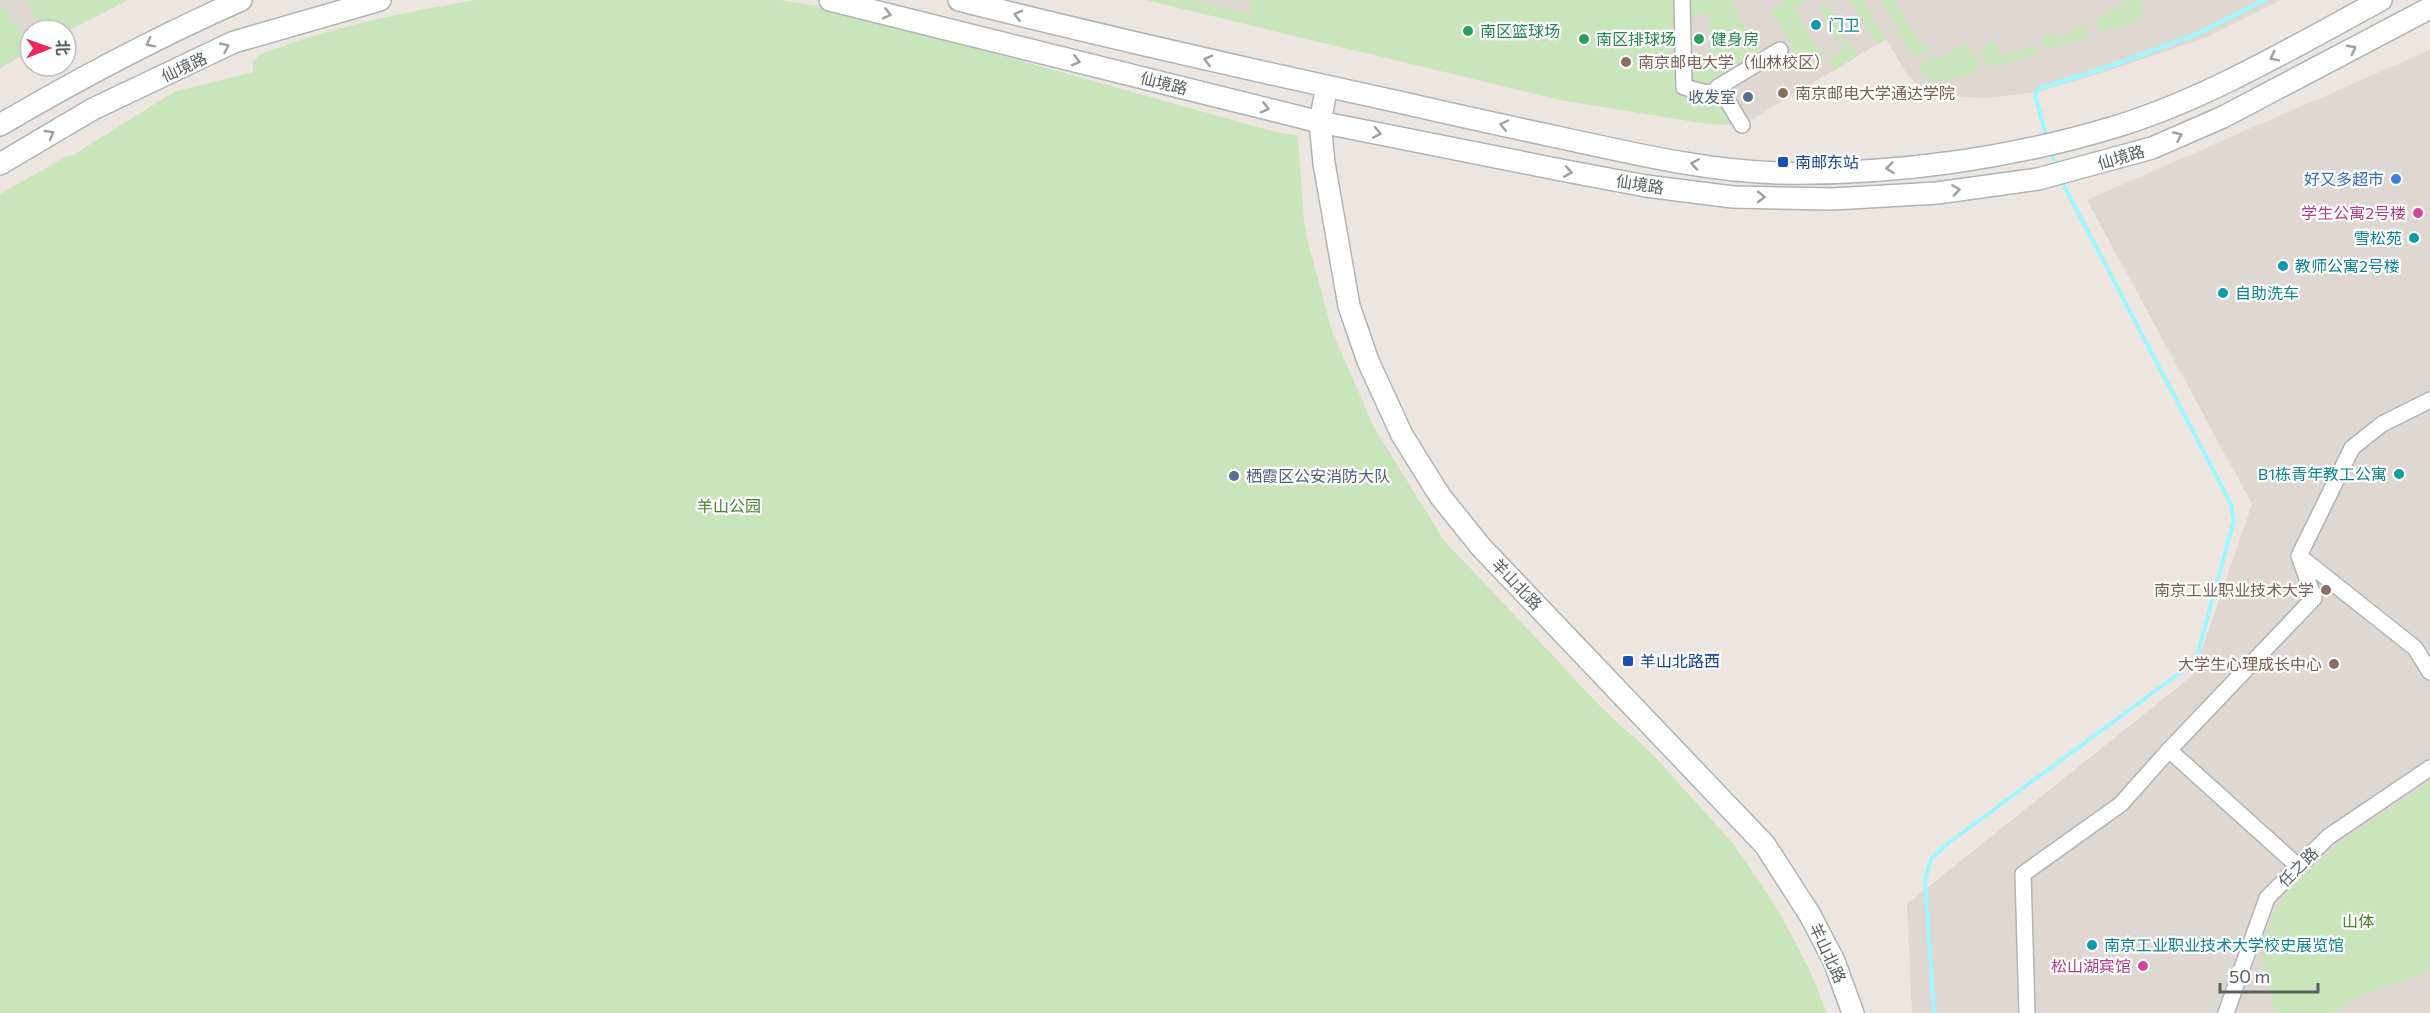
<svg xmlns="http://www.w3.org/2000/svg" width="2430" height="1013" viewBox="0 0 2430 1013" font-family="Commissioner,'Noto Sans SC',sans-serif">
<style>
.education{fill:#dfd7d1}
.green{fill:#cae5bc}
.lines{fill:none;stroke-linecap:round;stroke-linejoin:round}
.stream{stroke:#9ef6ff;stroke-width:4}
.street-casing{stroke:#aeb4b7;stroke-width:18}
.secondary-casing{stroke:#adb4b7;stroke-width:24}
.street{stroke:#fff;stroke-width:15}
.secondary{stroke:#fff;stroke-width:21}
.oneway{stroke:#9ba0a1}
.culture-dot{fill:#0f9aa8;stroke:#fff;stroke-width:2}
.leisure-dot{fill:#2e9e5b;stroke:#fff;stroke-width:2}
.education-dot{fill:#8d6e63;stroke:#fff;stroke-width:2}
.service-dot{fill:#5c6f8a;stroke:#fff;stroke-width:2}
.transit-dot{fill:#1a4fb4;stroke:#fff;stroke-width:2}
.shop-dot{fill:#3f7fe0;stroke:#fff;stroke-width:2}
.hotel-dot{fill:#d1479c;stroke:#fff;stroke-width:2}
.labels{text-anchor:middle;stroke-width:4.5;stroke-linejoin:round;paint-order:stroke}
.culture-label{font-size:16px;fill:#0d838f;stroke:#fff;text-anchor:start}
.leisure-label{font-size:16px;fill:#27864d;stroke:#fff;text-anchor:start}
.education-label{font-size:16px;fill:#785e54;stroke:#fff;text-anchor:start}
.street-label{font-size:16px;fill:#596062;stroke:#fff}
.service-label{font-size:16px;fill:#4e5e75;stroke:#fff;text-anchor:end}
.transit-label{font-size:16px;fill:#164399;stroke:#fff;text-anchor:start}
.shop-label{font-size:16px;fill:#366cbe;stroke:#fff;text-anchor:end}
.hotel-label{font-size:16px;fill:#b23c85;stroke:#fff;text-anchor:end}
.park-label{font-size:16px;fill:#498131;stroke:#fff}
</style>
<rect width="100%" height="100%" fill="#ede6e0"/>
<path class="education" d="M0 0H128L66 32V30H30V51L0 68Z
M1146 0H2281L2207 37 2108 71 2041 91 1990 98 1936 96 1925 91 1908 76 1886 39 1742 125 1708 124 1561 100Z
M2430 50V1013H1912L1907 904 2193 675 2252 504 2087 200Z"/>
<path class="green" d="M0 0 30 44V51L0 68Z
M25 0H128L66 32V30H43Z
M476 0H779L832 8 1272 131 1298 136 1304 222 1309 246 1332 331 1374 427 1443 539 1602 708 1655 757 1731 841 1768 894 1792 936 1809 969 1827 1013H0V194L67 156 73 155 174 92 253 72V62L259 55C325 28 406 12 476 0Z
M1146 0H1194L1251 15V0H1677L1679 89 1720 94 1739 125 1708 124 1561 100Z
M1687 0H1730L1760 52V54L1716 87H1692L1689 64 1710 63 1709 14H1688Z
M1785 0H1802L1803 2 1794 8 1824 59 1809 68 1799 50 1795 52 1770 9Z
M1850 0H1863L1886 39 1877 45Z
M1880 0H1894L1920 45 1928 41 1932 48 1914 58Z
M2125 0H2140L2144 12 2139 21 2106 32 2100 29 2095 21 2126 2Z
M1826 3 1847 38 1838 43 1818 7Z
M2085 23 2090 36 2047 50 2040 39 2052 32 2058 40Z
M1993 40 2003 56 2014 50 2017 53 2032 44 2038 53 1998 66 1988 65 1979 48Z
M1849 41 1858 56 1835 70 1828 59 1842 50 1840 46Z
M1967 43 1979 62V69L1976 73 1935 83 1925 76 1918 65 1936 55 1939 59Z
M2430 781V971L2358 997 2337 1012 2281 1013 2274 1011 2259 944 2288 888 2348 836Z"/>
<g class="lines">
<path class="stream" d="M2047 139 2035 95 2040 88 2108 67 2195 35 2265 0
M2051 151 2056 167
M1934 1013 1925 880 1931 859 1947 844 2181 672 2197 656 2234 520 2231 504 2061 180"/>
<defs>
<path id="street" d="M1682 0 1684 87 1707 93 1721 90 1742 125
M1721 90 1718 87 1780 50
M2299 556 2415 648 2430 672
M2169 750 2299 867
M2027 1013 2023 874 2121 804 2169 750 2314 598 2299 556 2352 448 2382 424 2430 400
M2226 1013 2267 898 2328 837 2430 768"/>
<path id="secondary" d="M830 0 1320 122 1561 170 1646 186 1733 197 1833 199 1937 193 2038 179 2152 148 2223 117 2430 8
M959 0C1105 37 1252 70 1399 102 1459 116 1520 129 1580 142 1644 156 1711 171 1777 173 1892 175 2011 159 2121 125 2210 97 2299 44 2381 0
M1327 86 1320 122 1324 163 1349 306 1368 361 1402 435 1440 496 1481 547 1765 845 1810 915 1834 961 1853 1013
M0 125C78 79 158 37 241 0
M0 164 93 109 234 42 380 0"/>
</defs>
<use href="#street" class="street-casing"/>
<use href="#secondary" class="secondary-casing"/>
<use href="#street" class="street"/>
<use href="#secondary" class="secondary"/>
</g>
<defs><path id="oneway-chevron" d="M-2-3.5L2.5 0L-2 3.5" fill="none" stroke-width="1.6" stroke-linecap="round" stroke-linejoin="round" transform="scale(1.5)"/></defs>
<g class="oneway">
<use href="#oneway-chevron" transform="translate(887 14) rotate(14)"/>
<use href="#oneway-chevron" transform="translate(1018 15) rotate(-166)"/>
<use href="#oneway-chevron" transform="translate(150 43) rotate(153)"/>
<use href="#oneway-chevron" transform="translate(225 47) rotate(-25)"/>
<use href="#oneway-chevron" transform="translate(2352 49) rotate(-28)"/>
<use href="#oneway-chevron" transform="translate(2274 57) rotate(153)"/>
<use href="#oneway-chevron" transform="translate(1208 60) rotate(-167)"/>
<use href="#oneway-chevron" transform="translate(1076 61) rotate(14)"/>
<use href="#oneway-chevron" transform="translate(1265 108) rotate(14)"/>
<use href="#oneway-chevron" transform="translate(1504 125) rotate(-168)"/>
<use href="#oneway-chevron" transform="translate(1377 133) rotate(11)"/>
<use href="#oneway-chevron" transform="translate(50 134) rotate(-30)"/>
<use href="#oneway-chevron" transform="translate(2178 136) rotate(-24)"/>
<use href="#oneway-chevron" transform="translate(1695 164) rotate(-171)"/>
<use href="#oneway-chevron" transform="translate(1890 168) rotate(174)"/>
<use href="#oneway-chevron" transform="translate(1568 172) rotate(10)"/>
<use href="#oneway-chevron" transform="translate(1956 190) rotate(-8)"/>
<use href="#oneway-chevron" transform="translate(1761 197) rotate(1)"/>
</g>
<g class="culture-dot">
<circle cx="1816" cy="25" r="6"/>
<circle cx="2414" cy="238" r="6"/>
<circle cx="2283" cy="266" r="6"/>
<circle cx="2223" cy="293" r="6"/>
<circle cx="2399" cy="474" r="6"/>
<circle cx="2092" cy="945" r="6"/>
</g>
<g class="leisure-dot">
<circle cx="1468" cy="31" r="6"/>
<circle cx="1584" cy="39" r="6"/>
<circle cx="1699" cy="39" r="6"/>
</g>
<g class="education-dot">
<circle cx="1626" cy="62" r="6"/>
<circle cx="1783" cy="93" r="6"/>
<circle cx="2326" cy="590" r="6"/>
<circle cx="2334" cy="664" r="6"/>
</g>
<g class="service-dot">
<circle cx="1748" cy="97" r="6"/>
<circle cx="1234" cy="476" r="6"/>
</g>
<g class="transit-dot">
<rect x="1777" y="156" width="12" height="12" rx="3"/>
<rect x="1622" y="655" width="12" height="12" rx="3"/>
</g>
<circle class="shop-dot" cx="2396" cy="179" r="6"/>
<g class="hotel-dot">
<circle cx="2418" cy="213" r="6"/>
<circle cx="2143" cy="966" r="6"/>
</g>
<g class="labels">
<g class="culture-label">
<text x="1828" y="31">门卫</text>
<text x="2402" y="244" text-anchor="end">雪松苑</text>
<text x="2295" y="272">教师公寓2号楼</text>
<text x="2235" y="299">自助洗车</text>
<text x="2387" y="480" text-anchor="end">B1栋青年教工公寓</text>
<text x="2104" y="951">南京工业职业技术大学校史展览馆</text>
</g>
<g class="leisure-label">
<text x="1480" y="37">南区篮球场</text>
<text x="1596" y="45">南区排球场</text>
<text x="1711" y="45">健身房</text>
</g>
<g class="education-label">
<text x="1638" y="68">南京邮电大学（仙林校区）</text>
<text x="1795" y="99">南京邮电大学通达学院</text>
<text x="2314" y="596" text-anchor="end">南京工业职业技术大学</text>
<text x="2322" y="670" text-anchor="end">大学生心理成长中心</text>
</g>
<g class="street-label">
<text transform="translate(184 67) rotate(-25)" y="6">仙境路</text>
<text transform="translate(1164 83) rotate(14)" y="6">仙境路</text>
<text transform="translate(2121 157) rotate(-16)" y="6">仙境路</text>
<text transform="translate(1640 184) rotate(9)" y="6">仙境路</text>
<text transform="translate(1517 584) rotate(46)" y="6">羊山北路</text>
<text transform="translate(2298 867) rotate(-45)" y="6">任之路</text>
<text transform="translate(1828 953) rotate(65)" y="6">羊山北路</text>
</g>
<g class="service-label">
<text x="1736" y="103">收发室</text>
<text x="1246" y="482" text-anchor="start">栖霞区公安消防大队</text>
</g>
<g class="transit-label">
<text x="1795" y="168">南邮东站</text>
<text x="1640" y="667">羊山北路西</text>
</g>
<g class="shop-label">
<text x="2384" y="185">好又多超市</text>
</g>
<g class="hotel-label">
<text x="2406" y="219">学生公寓2号楼</text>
<text x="2131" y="972">松山湖宾馆</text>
</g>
<g class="park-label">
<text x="729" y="512">羊山公园</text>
<text x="2358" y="927">山体</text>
</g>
</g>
<g transform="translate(48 48) rotate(89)"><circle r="28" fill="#ffffff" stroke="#bdbfc0" stroke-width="1.5"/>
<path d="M0-4.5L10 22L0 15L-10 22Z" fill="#ed275c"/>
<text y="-9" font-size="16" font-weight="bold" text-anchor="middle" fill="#596062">北</text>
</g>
<path d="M2220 983v9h98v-9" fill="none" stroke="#596062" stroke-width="3"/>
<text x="2229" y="983" font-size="18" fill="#596062" stroke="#ffffff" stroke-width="4.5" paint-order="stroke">50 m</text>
</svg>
